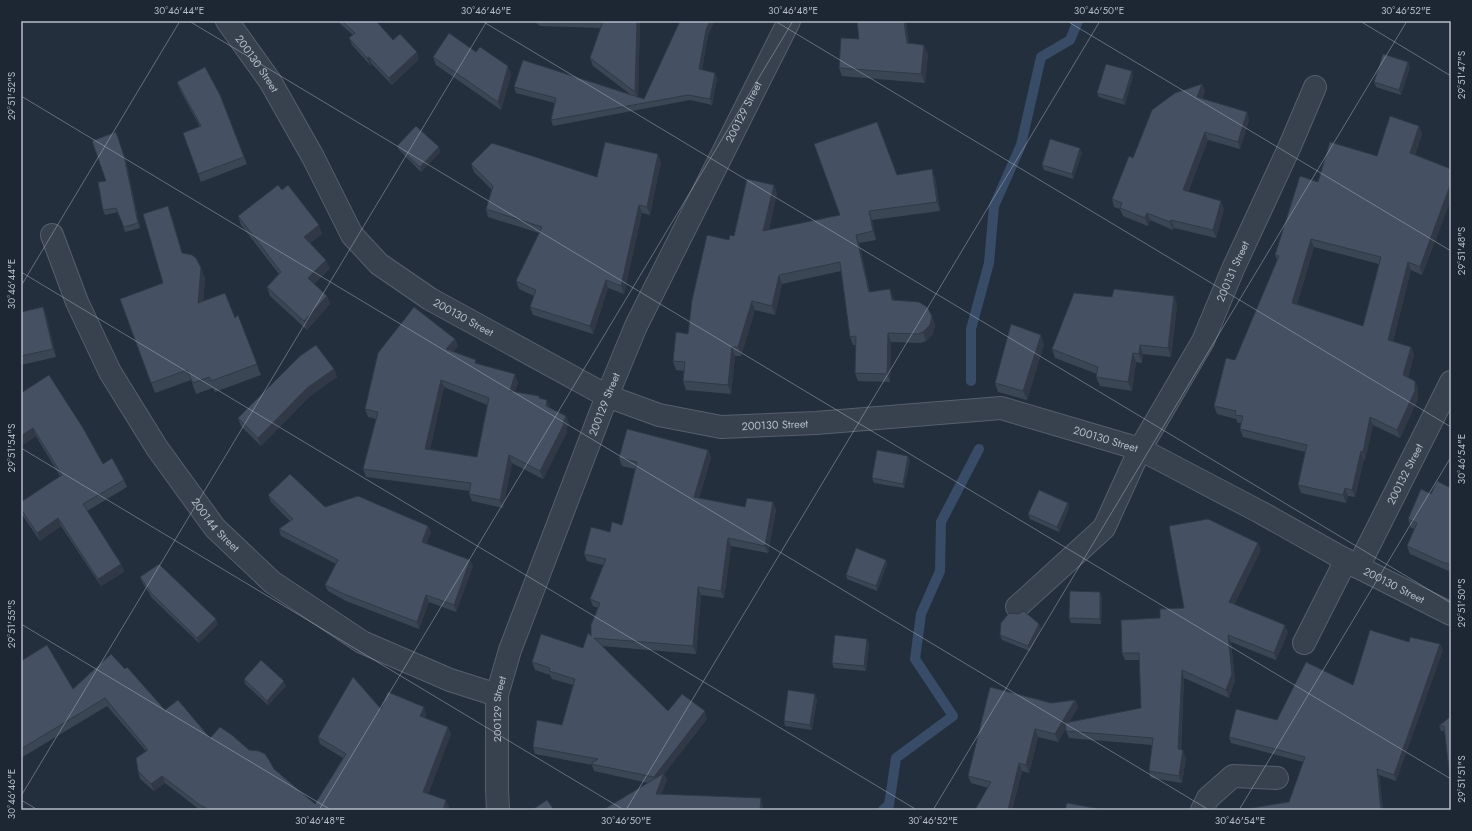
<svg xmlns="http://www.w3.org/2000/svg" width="1472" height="831" viewBox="0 0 1472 831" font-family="Jost,sans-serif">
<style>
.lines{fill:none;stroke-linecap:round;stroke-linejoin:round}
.stream{stroke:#394c67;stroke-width:10}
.street-casing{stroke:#565f6c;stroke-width:24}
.street{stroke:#38414e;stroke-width:22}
.wall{fill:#3b4654;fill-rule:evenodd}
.shaded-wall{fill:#303945}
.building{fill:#455162;stroke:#303945;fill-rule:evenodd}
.ticks{fill:none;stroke:#b4bcc9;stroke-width:1;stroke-opacity:0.45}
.labels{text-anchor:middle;stroke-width:3;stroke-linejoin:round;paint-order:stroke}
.street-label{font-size:11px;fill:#b4bcc9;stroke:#1d2633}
.neatline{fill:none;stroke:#b4bcc9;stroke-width:1.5}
.ticks-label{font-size:10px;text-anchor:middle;fill:#b4bcc9}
</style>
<rect width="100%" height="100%" fill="#242f3e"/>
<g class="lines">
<path class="stream" d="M971 381V329L989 263 994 206 1021 145 1041 57 1070 40 1078 21
M883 810 889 805 896 758 953 716 915 659 921 614 940 571 941 522 979 449"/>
<defs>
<g id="street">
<path id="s1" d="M227 21 270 81 313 157 352 235 379 264 430 299 607 396 659 415 721 427 816 423 1001 408 1140 449 1260 512 1358 567 1451 614"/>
<path id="s2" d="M52 235 77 302 110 372 157 448 215 528 272 582 362 642 450 680 497 695"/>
<path id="s3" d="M1358 567 1451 382"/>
<path id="s4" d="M1017 607 1104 528 1140 449 1203 341 1233 269 1290 146 1315 87"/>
<path d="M1304 643 1346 560"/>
<path id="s5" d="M498 810 497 790V695L510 650 607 396 636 326 789 21"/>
<path d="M1202 810 1208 798 1233 776 1277 778"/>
</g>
</defs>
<use href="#street" class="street-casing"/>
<use href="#street" class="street"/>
</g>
<path class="wall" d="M337 21H376L393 40 419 59 392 85 372 64 370 65 352 45 349 38 353 35Z
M534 21H640L638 97 644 99 708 35 702 70 715 73 717 79 712 105 690 100 553 126 551 120 555 103 516 93 514 87 630 94 593 66 590 58 601 28 540 26Z
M857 21H906L909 43 928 54 925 83 842 76 839 68 859 39Z
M476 52 511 75 501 110 436 65 433 57Z
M1408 62 1410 67 1401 95 1376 87 1374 82Z
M1133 76 1125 105 1099 97 1097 93Z
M177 82 220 95 247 164 201 182 183 133 200 127 180 90Z
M1202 84 1205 91 1202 99 1247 112 1249 120 1240 149 1208 140 1188 192 1224 209 1216 238 1174 228 1173 230 1150 220 1148 226 1123 216 1120 209 1114 207 1112 199 1133 158Z
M1419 126 1422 134 1415 155 1451 169V199L1422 275 1411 270 1393 341 1411 347 1414 355 1408 377 1415 381 1418 389V399L1400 438 1373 425 1365 460 1364 459 1355 497 1348 496 1346 503 1301 493 1298 485 1305 452 1243 437 1240 429 1241 423H1238L1236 419 1217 414 1214 406 1235 360 1277 260 1275 255 1318 182 1377 156ZM1314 247 1379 264 1363 326 1297 304Z
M397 146 440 152 421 172 399 150Z
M1082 153 1073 179 1044 170 1042 165Z
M126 161 140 228 125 232 118 212 105 215 103 210 106 181Z
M661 162 650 215 642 213 624 294 608 288 593 334 533 315 530 307 534 296 519 289 516 281 539 233 488 217 486 209 492 190 474 172 471 164 597 177Z
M932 169 935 178 940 211 872 220 876 240 859 243 870 292 890 289 894 300 935 324 933 334 926 341 921 343 891 342 890 382 858 381 855 373 856 345H853L850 337 841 271 782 284 775 315 755 310 741 356H735L731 394 686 390 683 381 684 371 676 370 673 361 688 334 729 240 734 236 777 193 769 230 840 215 897 175Z
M282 190 322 234 310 243 330 268 314 284 327 296 330 304 307 330 270 296 267 287 279 274 241 225 238 216Z
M172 217 182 253 201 268 205 278 203 302 235 318 238 315 261 375 215 392 213 388 196 394 191 380 155 393 120 299 163 283Z
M1174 296 1177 305 1171 357 1143 354 1142 363 1136 362 1132 391 1100 386 1096 377 1097 374 1055 358 1052 349 1112 297Z
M43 307 46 315 56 357 21 365V312Z
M455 339 458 346 453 352 477 364 518 382 515 392 539 396 540 398 547 400 550 408 566 416 569 424 566 429 567 432 543 479 512 463 503 508 472 501 469 494 470 491 366 477 363 469 376 419 368 417 365 409ZM444 387 487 405 477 457 430 449Z
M1044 344 1027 400 998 392 995 383Z
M334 369 337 377 310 396 261 446 241 426 238 418Z
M21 393 103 464 124 480 127 487 87 511 121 564 124 572 101 586 61 526 40 541 21 513V502L60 476 36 436 21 446Z
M708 450 711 458 699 498 745 507 773 502 776 510 768 553 731 546 724 598 701 595 696 654 602 646 668 711 707 719 664 774 667 780 661 794 763 806V810H603L648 783 594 771 592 765 535 754 533 747 562 725 573 685 552 679 550 675 535 670 532 662 583 648 591 636 598 608 593 606 590 599 603 565 587 561 584 554 610 532 622 525 635 469 622 466 619 458Z
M910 460 904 488 874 483 872 478Z
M1451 488V572L1410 554 1407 546 1415 529 1411 528 1408 519 1431 494Z
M268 495 428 526 431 533 426 544 473 566 456 612 429 602 419 629 346 601 328 591 325 585 336 564 281 536 279 529 290 521 271 502Z
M1068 503 1069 508 1059 532 1030 519 1028 514Z
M1261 550 1234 604 1288 632 1276 660 1231 642 1235 681 1229 698 1184 678 1181 750 1186 758 1182 783 1151 778 1149 771 1152 745 1069 738 1066 731V728L1058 742 1038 737 1029 773 1022 771 1012 810H975L988 788 971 783 968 776 1051 703 1075 700 1078 707 1069 722 1141 708 1139 660H1125L1122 653 1160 618 1184 608Z
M886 560 887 564 877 591 847 579 846 575Z
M140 577 218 624 199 643 152 598 142 582Z
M1102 597 1101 624 1071 623 1069 618Z
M1041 628 1030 651 1002 640 1000 635Z
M1409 642 1440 644 1443 650 1396 781 1379 775 1383 810H1239L1289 802 1303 762 1231 743 1229 737 1277 720 1353 685Z
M869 644 866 671 834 668 832 663Z
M21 661 73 689 125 669 165 710 210 738 249 750 315 804 343 758 320 744 318 737 381 709 426 714 425 718 448 727 451 734 428 794 449 807 448 810H200L165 783 154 791 140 779 138 771 146 751 107 706 21 758Z
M244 679 286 686 268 705 245 684Z
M817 699 812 730 785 726 784 721Z
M1451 716 1445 731H1441L1439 726Z"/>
<path class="shaded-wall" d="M637 21H640L638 101 635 92Z
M710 21H715L708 35 701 75 699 69 706 30Z
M904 21H906L910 52 907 43Z
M924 45 928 54 925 83 921 74Z
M417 52 419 59 392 85 389 78Z
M369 57 372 64 370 65 367 58Z
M1408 62 1410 67 1401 95 1399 90Z
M508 66 511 75 501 110 498 102Z
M1132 71 1133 76 1125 105 1123 100Z
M715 73 717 79 712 105 710 99Z
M1202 84 1205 91 1200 105 1197 97Z
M1247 112 1249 120 1240 149 1238 142Z
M1419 126 1422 134 1413 161 1410 153Z
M116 132 126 161 140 228 138 223Z
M1205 132 1208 140 1185 198 1183 190Z
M439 147 440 152 421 172 420 167Z
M1080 148 1082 153 1073 179 1072 174Z
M658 154 661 162 650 215 647 207Z
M932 169 935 178 940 211 937 202Z
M1451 183V199L1422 275 1420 267Z
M774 185 777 193 767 239 763 231Z
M1221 201 1224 209 1216 238 1213 230Z
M639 205 642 213 624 294 621 286Z
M168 206 172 217 185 264 182 253Z
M869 211 872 220 876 240 873 231Z
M1147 213 1150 220 1148 226 1145 218Z
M1171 220 1174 228 1173 230 1170 222Z
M319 225 322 234 307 245 304 237Z
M856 235 859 243 872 301 869 292Z
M1311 239 1314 247 1295 311 1292 303Z
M326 260 330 268 311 287 308 278Z
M1408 262 1411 270 1391 348 1388 340Z
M201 268 205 278 202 314 198 303Z
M779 275 782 284 775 315 772 306Z
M606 280 608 288 593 334 590 326Z
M890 289 893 298 895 308 892 300Z
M327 296 330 304 307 330 304 321Z
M1174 296 1177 305 1171 357 1168 348Z
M752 301 755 310 741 356 738 347Z
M43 307 46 315 56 357 53 349Z
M932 316 935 324 933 334 926 341 923 332Z
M888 333 891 342 890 382 887 374Z
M1041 335 1044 344 1027 400 1023 391Z
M455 339 458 346 449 357 446 349Z
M1140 345 1143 354 1142 363 1139 354Z
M732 347 735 356 731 394 728 385Z
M1411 347 1414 355 1406 383 1403 375Z
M1133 353 1136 362 1132 391 1128 382Z
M334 369 337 377 310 396 261 446 258 438 307 388Z
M515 374 518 382 513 399 510 391Z
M441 380 444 387 428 457 425 449Z
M1415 381 1418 389V399L1400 438 1397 430Z
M547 400 550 408 549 414 546 406Z
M566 416 569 424 566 429 567 432 543 479 540 471Z
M1370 417 1373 425 1365 460 1363 452Z
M33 428 36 436 21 446V436Z
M708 450 711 458 697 504 694 497Z
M1361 451 1364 459 1355 497 1352 490Z
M509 455 512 463 503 508 500 500Z
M908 456 910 460 904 488 903 484Z
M1345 488 1348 496 1346 503 1343 495Z
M773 502 776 510 768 553 765 546Z
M1068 503 1069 508 1059 532 1057 527Z
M58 518 61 526 40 541 37 533Z
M428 526 431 533 424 549 422 542Z
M728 538 731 546 724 598 721 591Z
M1258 543 1261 550 1232 610 1229 602Z
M470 560 473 566 456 612 454 605Z
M886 560 887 564 877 591 876 586Z
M121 564 124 572 101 586 98 579Z
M698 587 701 595 696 654 693 646Z
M1100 592 1102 597 1101 624 1100 619Z
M426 595 429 602 419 629 417 622Z
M216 619 218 624 199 643 197 638Z
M1039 624 1041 628 1030 651 1028 646Z
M1285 625 1288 632 1276 660 1274 653Z
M1228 635 1231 642 1235 681 1229 698 1226 690Z
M867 639 869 644 866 671 864 666Z
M1440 644 1443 650 1396 781 1394 775Z
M1182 670 1184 678 1180 757 1178 749Z
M284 681 286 686 268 705 267 701Z
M815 694 817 699 812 730 810 725Z
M1075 700 1078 707 1058 742 1055 734Z
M424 707 426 714 423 723 420 716Z
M705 711 707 719 664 774 667 780 658 801 656 794V784L654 777Z
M448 727 451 734 426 800 423 792Z
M1035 729 1038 737 1029 773 1026 765Z
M1183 750 1186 758 1182 783 1179 776Z
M1019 763 1022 771 1012 810H1008Z
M1377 769 1379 775 1383 810H1381Z
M162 776 165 783 154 791 151 784Z
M761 798 763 806V810H760Z
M446 800 449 807 448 810H443Z"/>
<path class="building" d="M342 21H376L393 40 400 34 417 52 389 78 369 57 367 58 349 38 355 33Z
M603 21H637L635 92 590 58Z
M680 21H710L706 30 699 69 715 73 710 99 688 95 551 120 556 98 514 87 523 60 644 99Z
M857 21H904L907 43 924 45 921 74 839 68 841 38 859 39Z
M449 33 476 52 480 47 508 66 498 102 433 57Z
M1383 54 1408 62 1399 90 1374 82Z
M1106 64 1132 71 1123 100 1097 93Z
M205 67 220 95 244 157 198 174 183 133 201 126 177 82Z
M1202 84 1197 97 1247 112 1238 142 1205 132 1183 190 1221 201 1213 230 1171 220 1170 222 1147 213 1145 218 1120 208 1122 203 1112 199 1129 156 1133 158 1152 110 1175 93Z
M1390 116 1419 126 1410 153 1451 169V183L1420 267 1408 262 1388 340 1411 347 1403 375 1415 381V391L1397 430 1370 417 1363 452 1361 451 1352 490 1345 488 1343 495 1298 485 1307 445 1240 429 1243 416 1235 415 1236 411 1214 406 1226 358 1235 360 1279 256 1275 255 1300 176 1318 182 1330 142 1377 156ZM1311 239 1381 257 1363 326 1292 303Z
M877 122 897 175 932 169 937 202 869 211 873 231 856 235 869 292 890 289 892 300 919 302 927 307 932 316 930 325 923 332 918 334 888 333 887 374 855 373 856 336 850 337 840 262 779 275 772 306 752 301 738 347H732L728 385 683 381 685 362 673 361 676 332 688 334 692 300 707 235 729 240 730 235 734 236 747 179 774 185 763 231 840 215 814 144Z
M416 126 439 147 420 167 397 146Z
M116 132 124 156 138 223 124 227 116 208 103 210 98 182 106 181 92 141Z
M1050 139 1080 148 1072 174 1042 165Z
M605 142 658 154 647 207 639 205 621 286 606 280 590 326 530 307 536 290 516 281 542 227 486 209 493 186 471 164 492 143 597 177Z
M278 185 282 190 288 185 319 225 304 237 326 260 308 278 327 296 304 321 267 287 281 272 238 216Z
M168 206 182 253 192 255 196 258 201 268 198 303 225 293 235 318 238 315 257 364 211 381 209 377 193 383 187 370 151 383 120 299 163 283 143 214Z
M1114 289 1174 296 1168 348 1140 345 1139 354 1133 353 1128 382 1096 377 1098 367 1052 349 1074 293 1112 297Z
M43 307 53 349 21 356V312Z
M414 307 455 339 446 349 476 360 475 363 515 374 510 391 539 396V398L547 400 546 406 566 416 563 423 564 424 540 471 509 455 500 500 469 494 471 483 363 469 378 412 365 409 378 353ZM441 380 489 398 477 457 425 449Z
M1011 324 1041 335 1023 391 995 383Z
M316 345 334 369 307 388 258 438 238 418 300 356Z
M49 375 83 428 103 464 112 458 124 480 83 504 121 564 98 579 58 518 37 533 21 509V502L62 475 33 428 21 436V393Z
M627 429 708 450 694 497 745 507 747 498 773 502 765 546 728 538 721 591 698 587 693 646 594 638 668 711 682 694 705 711 654 777 591 764 598 759 533 747 537 720 562 725 575 679 549 671 550 668 532 662 541 634 583 648 588 633 591 636V625L600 603 590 599 606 559 584 554 591 527 610 532 612 522 622 525 637 462 619 458Z
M877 450 908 456 903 484 872 478Z
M290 474 325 507 358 496 428 526 422 542 470 560 454 605 426 595 417 622 344 594 325 585 338 560 279 529 293 519 268 495Z
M1437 481 1451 488V565L1442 562 1407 546 1417 523 1408 519 1421 489 1431 494Z
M1039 490 1068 503 1057 527 1028 514Z
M1208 519 1258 543 1229 602 1285 625 1274 653 1228 635 1232 674 1226 690 1182 670 1178 749 1183 750 1179 776 1149 771 1153 738 1066 731 1065 723 1141 708 1139 653H1122L1121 620 1160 618V609L1184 608 1169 526Z
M856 548 886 560 876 586 846 575Z
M159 564 216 619 197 638 151 593 140 577Z
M1070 591 1100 592V619L1069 618Z
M1024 611 1039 624 1028 646 1000 635 1001 623 1009 613 1018 614Z
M1370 630 1409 642 1410 637 1440 644 1394 775 1377 769 1381 810H1239L1289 802 1305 757 1229 737 1236 709 1277 720 1306 662 1353 685Z
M835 635 867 639 864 666 832 663Z
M47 645 73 689 111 654 125 669 127 667 165 710 178 700 210 738 220 727 232 735 249 750 259 751 265 754 269 760 274 769 315 804 346 754 318 737 353 677 381 709 388 692 424 707 420 716 448 727 423 792 446 800 443 810H207L208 809 200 805 162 776 151 784 138 771 136 758 148 750 105 698 21 749V661Z
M261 660 284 681 267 701 244 679Z
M990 687 1051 703 1075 700 1055 734 1035 729 1026 765 1019 763 1008 810H975L991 782 968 776Z
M788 690 815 694 810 725 784 721Z
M1451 716V788L1444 726H1439Z
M664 773 656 794 761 798 760 810H603Z
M1450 799H1451V810Z
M547 800 554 810H532Z
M1067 803 1105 810H1065Z"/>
<path class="ticks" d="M189 21 1451 779M482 21 1451 603M775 21 1451 427M1067 21 1451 251M1360 21 1451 76M21 96 1209 810M21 272 917 810M21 286 180 21M21 448 624 810M21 624 331 810M21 796 487 21M21 800 38 810M319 810 793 21M626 810 1100 21M933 810 1407 21M1239 810 1451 457"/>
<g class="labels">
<g class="street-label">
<text dy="4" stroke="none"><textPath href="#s1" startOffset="52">200130 Street</textPath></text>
<text dy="4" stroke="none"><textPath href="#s5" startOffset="749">200129 Street</textPath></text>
<text dy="4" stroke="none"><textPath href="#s4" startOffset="405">200131 Street</textPath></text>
<text dy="4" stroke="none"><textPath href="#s1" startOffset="388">200130 Street</textPath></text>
<text dy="4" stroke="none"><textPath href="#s5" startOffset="425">200129 Street</textPath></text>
<text dy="4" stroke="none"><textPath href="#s1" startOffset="724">200130 Street</textPath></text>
<text dy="4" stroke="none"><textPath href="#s1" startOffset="1060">200130 Street</textPath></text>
<text dy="4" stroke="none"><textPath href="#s3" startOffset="104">200132 Street</textPath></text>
<text dy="4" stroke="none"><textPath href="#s2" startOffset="335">200144 Street</textPath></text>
<text dy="4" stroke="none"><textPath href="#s1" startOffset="1384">200130 Street</textPath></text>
<text dy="4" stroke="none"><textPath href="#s5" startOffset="101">200129 Street</textPath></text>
</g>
</g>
<rect width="1472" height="831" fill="none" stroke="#1d2633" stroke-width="44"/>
<rect x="22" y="22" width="1428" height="787" class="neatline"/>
<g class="ticks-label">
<text x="179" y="14">30°46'44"E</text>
<text x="486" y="14">30°46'46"E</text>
<text x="793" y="14">30°46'48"E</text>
<text x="1099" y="14">30°46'50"E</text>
<text x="1406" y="14">30°46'52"E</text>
<text transform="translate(1461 75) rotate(-90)" y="4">29°51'47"S</text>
<text transform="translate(11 96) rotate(-90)" y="4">29°51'52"S</text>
<text transform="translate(1461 251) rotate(-90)" y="4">29°51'48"S</text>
<text transform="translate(11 284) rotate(-90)" y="4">30°46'44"E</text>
<text transform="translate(11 448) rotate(-90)" y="4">29°51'54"S</text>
<text transform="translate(1461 459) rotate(-90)" y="4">30°46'54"E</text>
<text transform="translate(1461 603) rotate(-90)" y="4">29°51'50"S</text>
<text transform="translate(11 624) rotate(-90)" y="4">29°51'55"S</text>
<text transform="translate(1461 779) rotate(-90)" y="4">29°51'51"S</text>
<text transform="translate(11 794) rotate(-90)" y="4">30°46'46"E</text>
<text x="320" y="824">30°46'48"E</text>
<text x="626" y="824">30°46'50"E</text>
<text x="933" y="824">30°46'52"E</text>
<text x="1240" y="824">30°46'54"E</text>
</g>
</svg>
